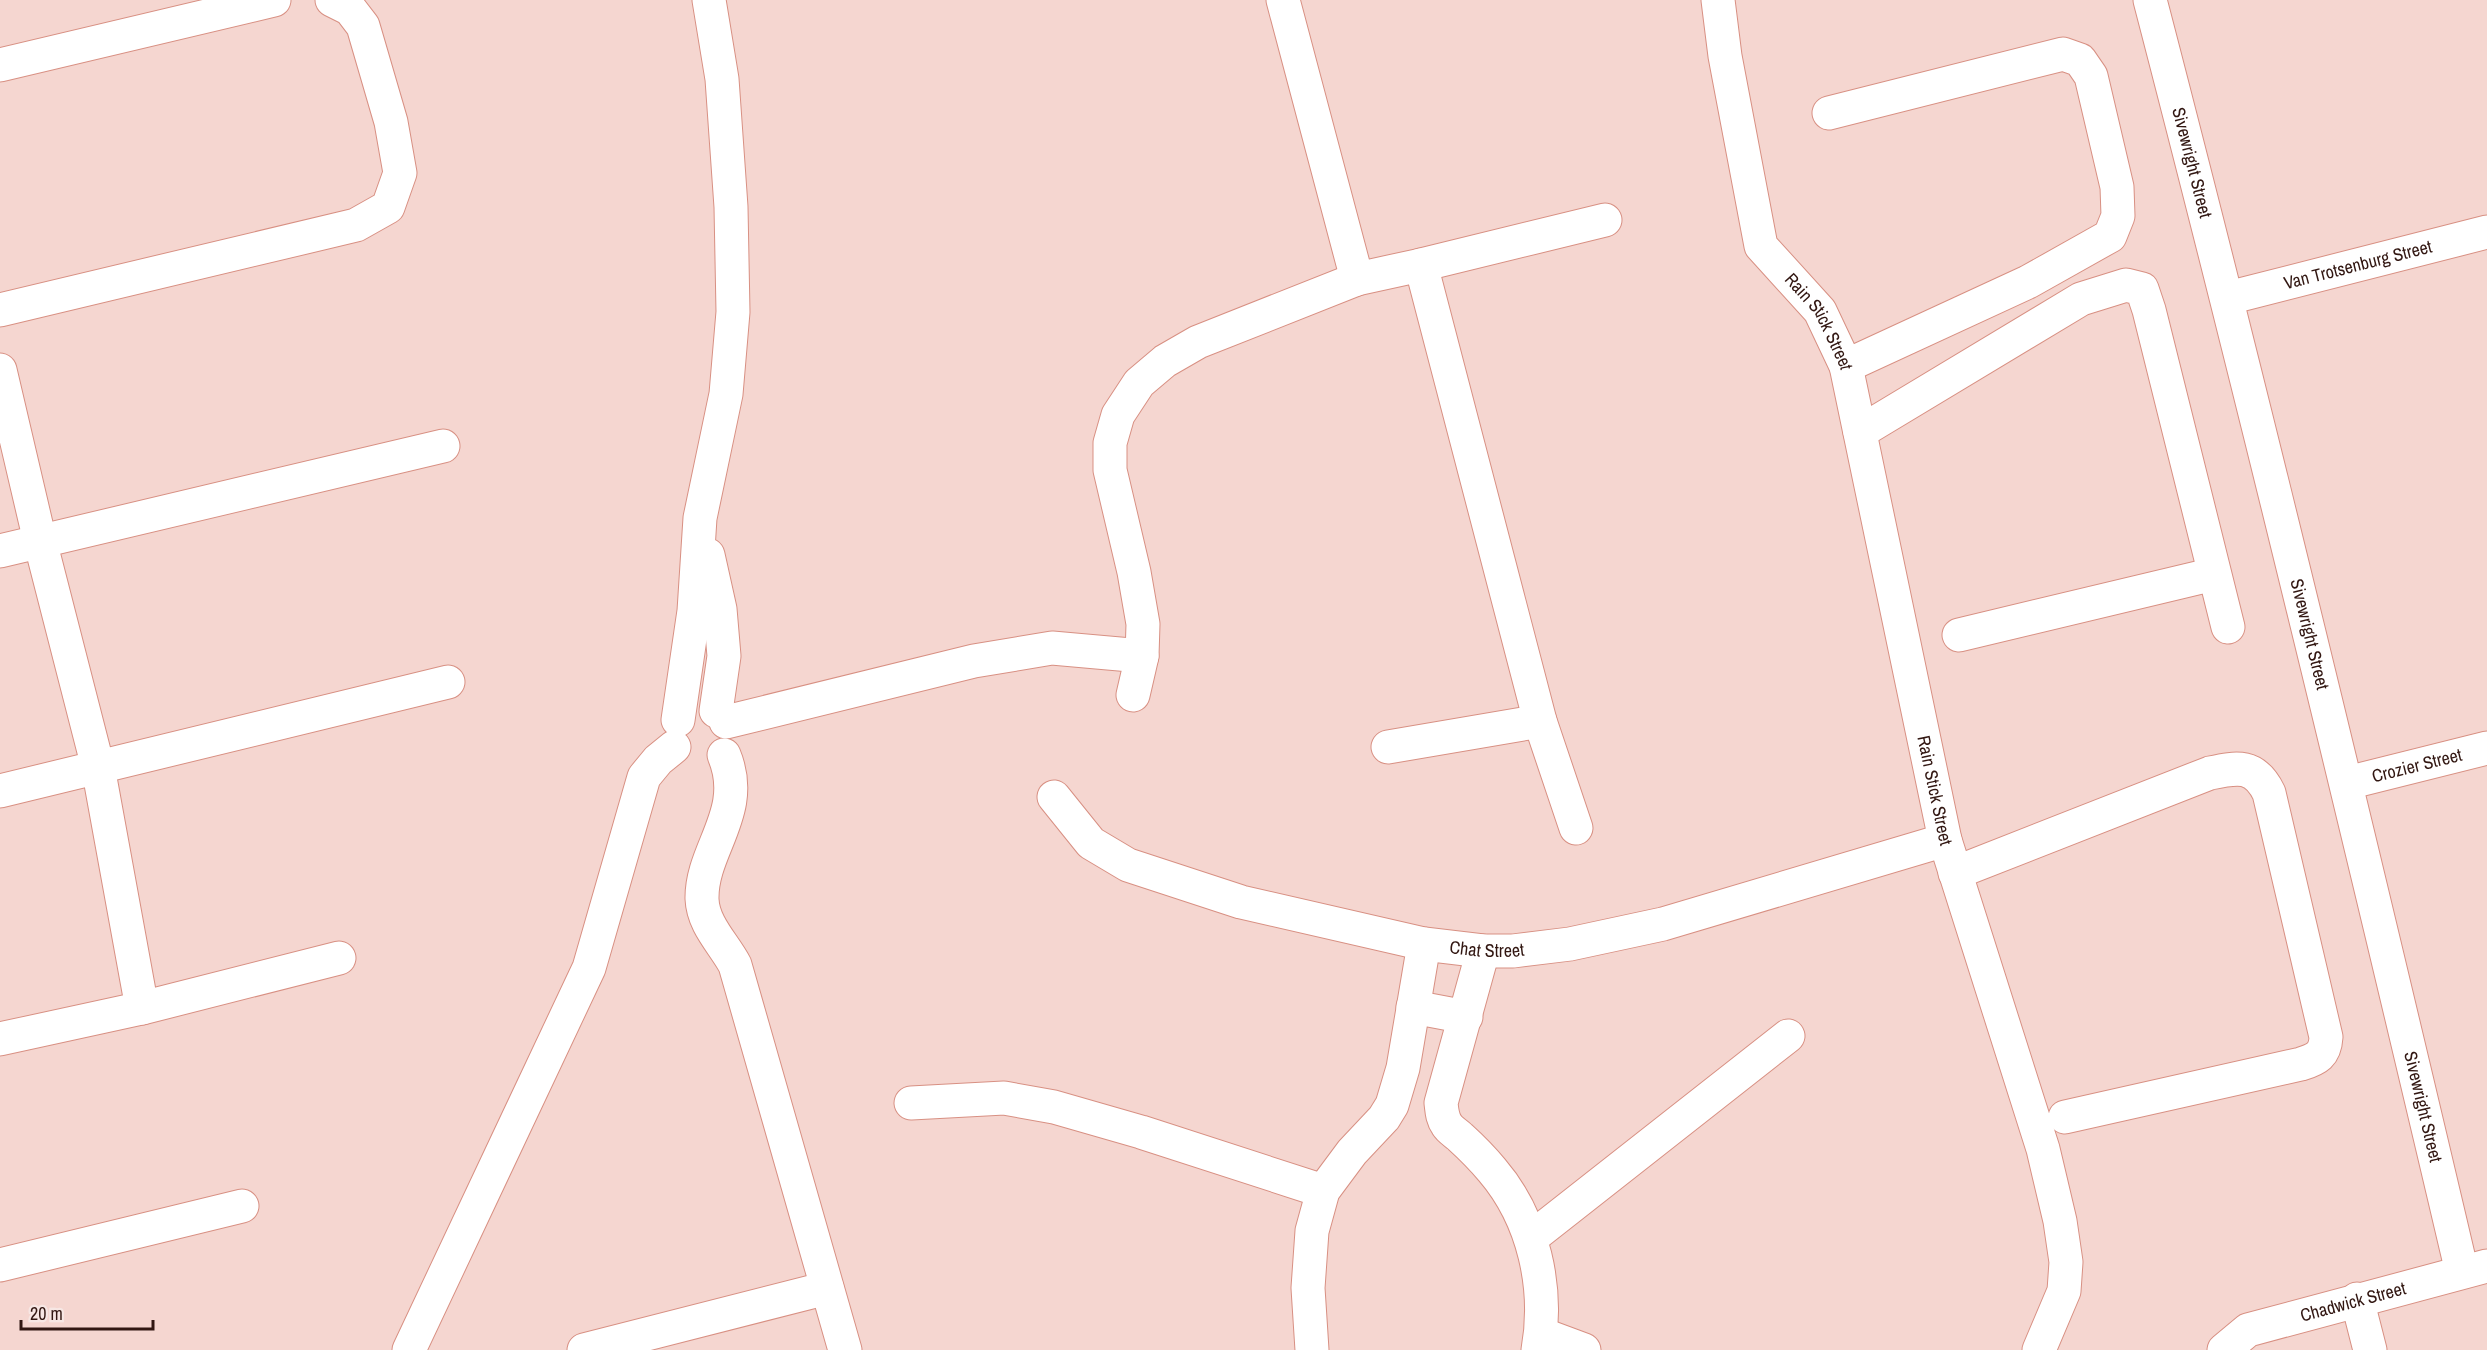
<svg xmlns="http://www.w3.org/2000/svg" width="2487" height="1350" viewBox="0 0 2487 1350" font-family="'Archivo Narrow',sans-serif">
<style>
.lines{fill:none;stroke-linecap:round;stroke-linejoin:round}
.minor-casing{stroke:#d89083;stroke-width:35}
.minor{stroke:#fff;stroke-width:33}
.labels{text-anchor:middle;stroke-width:6;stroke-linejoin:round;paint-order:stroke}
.street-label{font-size:18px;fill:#321712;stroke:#f7e7e4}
</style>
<rect width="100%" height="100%" fill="#f5d6d0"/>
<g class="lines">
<defs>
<g id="minor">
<path d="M1283 0 1357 279"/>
<path id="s1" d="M1718 0 1725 56 1761 246 1820 311 1846 366 1945 840 2043 1149 2060 1221 2066 1262 2064 1291 2039 1350"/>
<path id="s2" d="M2150 0C2260 422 2362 847 2462 1272"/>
<path d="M0 65 274 0"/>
<path d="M1829 113 2063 54 2080 60 2091 76 2117 187 2118 216 2110 236 2028 282 1846 366"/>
<path d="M1421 265 1540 721 1576 828"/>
<path id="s3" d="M2228 298 2487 232"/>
<path d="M0 310 356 225 388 207 400 173 391 122 363 26 350 9 332 0"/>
<path d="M0 370 40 541 98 767 142 1008"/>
<path d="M1860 432 2081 299 2126 285 2142 289 2149 310 2228 627"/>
<path d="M0 551 443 446"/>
<path d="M708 555 720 609 724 656 716 711"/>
<path d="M1959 635 2214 574"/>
<path d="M1133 695 1142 656 1143 624 1134 572 1110 470V443L1118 415 1139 383 1165 361 1198 342 1357 279 1421 265 1605 220"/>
<path d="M678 720 694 611 700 518 726 394 733 312 731 207 722 79 709 0"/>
<path d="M726 722 974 661 1052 648 1142 656"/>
<path d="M1388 747 1540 721"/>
<path d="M724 755C748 812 701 849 702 899 703 925 724 944 735 965L845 1350"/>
<path id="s4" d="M2347 783 2487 748"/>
<path d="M0 791 448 682"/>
<path id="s5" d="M1054 797 1091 843 1128 865 1241 902 1424 944 1483 951H1513L1570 944 1663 924 1945 840"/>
<path d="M1955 873 2210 773C2238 767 2255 764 2269 793L2326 1037C2325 1055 2317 1059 2301 1064L2065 1117"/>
<path d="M1483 951 1441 1103C1442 1111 1442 1118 1447 1125 1450 1130 1456 1133 1460 1137 1471 1147 1482 1158 1492 1170 1534 1219 1549 1288 1538 1350"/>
<path d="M1413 1007 1466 1017"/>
<path d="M0 1039 142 1008 339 958"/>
<path d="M911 1103 1004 1098 1054 1107 1141 1132 1323 1191"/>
<path d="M1531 1238 1788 1036"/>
<path d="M0 1265 242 1206"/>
<path d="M2357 1299 2370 1350"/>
<path d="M1541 1334 1584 1350"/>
<path d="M409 1350 589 968 644 777 658 760 674 747"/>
<path d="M584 1350 827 1288"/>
<path d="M1312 1350 1308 1288 1312 1231 1323 1191 1352 1152 1384 1118 1392 1105 1403 1068 1424 944"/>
<path id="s6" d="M2224 1350 2248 1330 2487 1266"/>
</g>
</defs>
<use href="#minor" class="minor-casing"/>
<use href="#minor" class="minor"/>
</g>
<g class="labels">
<g class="street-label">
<text dy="6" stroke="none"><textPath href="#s2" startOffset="168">Sivewright Street</textPath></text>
<text dy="6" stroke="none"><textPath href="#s3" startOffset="134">Van Trotsenburg Street</textPath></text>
<text dy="6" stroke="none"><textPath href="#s1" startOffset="346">Rain Stick Street</textPath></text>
<text dy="6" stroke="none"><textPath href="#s2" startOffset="654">Sivewright Street</textPath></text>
<text dy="6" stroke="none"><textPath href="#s4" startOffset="72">Crozier Street</textPath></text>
<text dy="6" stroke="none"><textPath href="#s1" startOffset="832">Rain Stick Street</textPath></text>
<text dy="6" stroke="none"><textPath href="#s5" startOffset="472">Chat Street</textPath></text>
<text dy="6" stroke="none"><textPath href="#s2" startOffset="1140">Sivewright Street</textPath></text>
<text dy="6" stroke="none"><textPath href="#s6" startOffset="140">Chadwick Street</textPath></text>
</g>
</g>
<path d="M21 1320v9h132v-9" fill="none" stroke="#321712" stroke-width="3"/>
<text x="30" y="1320" font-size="18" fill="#321712" stroke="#f7e7e4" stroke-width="4.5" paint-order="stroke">20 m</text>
</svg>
